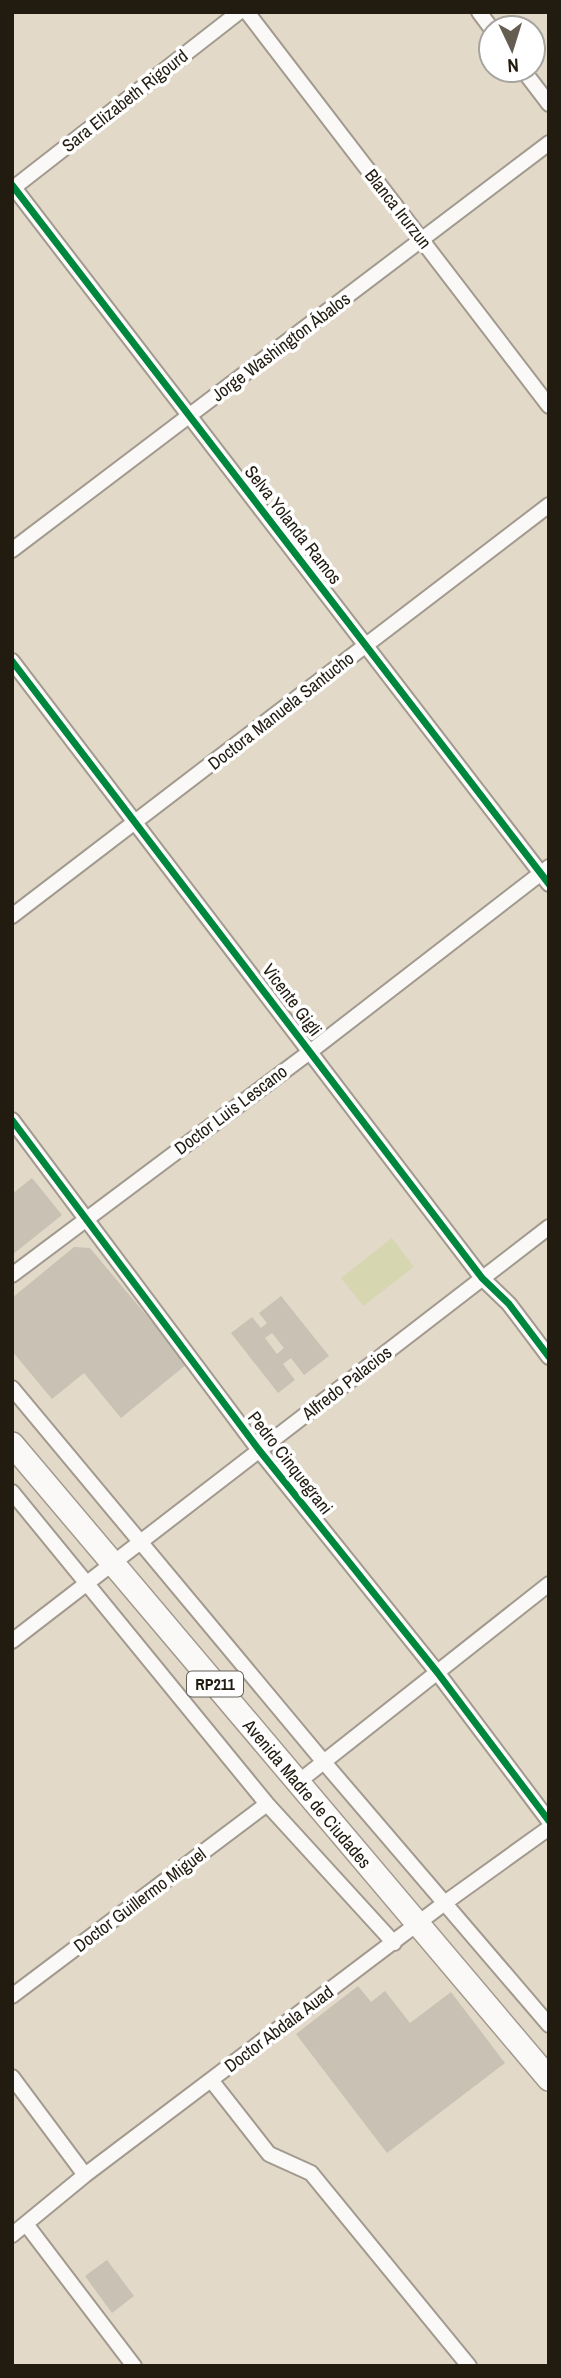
<svg xmlns="http://www.w3.org/2000/svg" width="561" height="2378" viewBox="0 0 561 2378" font-family="'Archivo Narrow',sans-serif">
<style>
.green{fill:#d6d7b0}
.building{fill:#c8c1b4;fill-rule:evenodd}
.lines{fill:none;stroke-linecap:round;stroke-linejoin:round}
.minor-casing{stroke:#a29a8e;stroke-width:18}
.primary-casing{stroke:#a29a8e;stroke-width:26}
.minor{stroke:#fbf9f7;stroke-width:14}
.primary{stroke:#fbf9f7;stroke-width:23}
.cycleway-casing{stroke:#fff;stroke-width:11}
.cycleway{stroke:#00873e;stroke-width:7}
.labels{text-anchor:middle;stroke-width:7;stroke-linejoin:round;paint-order:stroke}
.shield{fill:#fff;stroke:#645f58;stroke-width:2}
.shield-label{font-size:16px;font-weight:bold;fill:#211b10}
.street-label{font-size:18px;fill:#211b10;stroke:#fff}
</style>
<rect width="100%" height="100%" fill="#e2d9c8"/>
<path class="green" d="M392 1238 414 1267 363 1306 341 1278Z"/>
<path class="building" d="M32 1178 62 1215 12 1255V1194Z
M74 1247 90 1248 187 1364 121 1418 84 1373 52 1399 12 1351V1298Z
M281 1296 329 1356 304 1375 291 1358 283 1364 295 1380 278 1393 231 1333 252 1317 261 1328 267 1323 259 1313ZM272 1333 284 1348 277 1354 265 1338Z
M358 1986 371 2002 385 1991 410 2023 451 1992 505 2063 387 2153 296 2034Z
M107 2260 134 2296 112 2313 85 2276Z"/>
<g class="lines">
<defs>
<path id="minor" d="M247 12 549 406
M479 12 491 28
M523 70 549 104
M12 185 549 884
M12 189 239 12
M12 550 549 143
M12 661 482 1278 509 1304 549 1357
M12 916 549 505
M12 1120 259 1450 437 1672 549 1821
M12 1275 311 1051 549 867
M12 1388 323 1761 549 2025
M12 1492 267 1804 394 1943
M12 1641 549 1227
M297 1783 549 1584
M12 1996 267 1804
M12 2077 85 2175
M211 2080 269 2154 311 2173 469 2366
M26 2224 134 2366
M12 2235 85 2175 446 1902 549 1828"/>
<path id="primary" d="M12 1444 549 2079"/>
</defs>
<use href="#minor" class="minor-casing"/>
<use href="#primary" class="primary-casing"/>
<use href="#minor" class="minor"/>
<use href="#primary" class="primary"/>
<defs>
<path id="cycleway" d="M12 185 549 884
M12 661 482 1278 509 1304 549 1357
M12 1120 259 1450 437 1672 549 1821"/>
</defs>
<use href="#cycleway" class="cycleway-casing"/>
<use href="#cycleway" class="cycleway"/>
</g>
<g class="labels">
<rect class="shield" x="187" y="1671.5" width="56" height="25" rx="5"/>
<g class="shield-label">
<text x="215" y="1690">RP211</text>
</g>
<g class="street-label">
<text transform="translate(125 101) rotate(-38)" y="6">Sara Elizabeth Rigourd</text>
<text transform="translate(398 209) rotate(52)" y="6">Blanca Irurzun</text>
<text transform="translate(281 347) rotate(-37)" y="6">Jorge Washington Ábalos</text>
<text transform="translate(293 525) rotate(52)" y="6">Selva Yolanda Ramos</text>
<text transform="translate(281 711) rotate(-38)" y="6">Doctora Manuela Santucho</text>
<text transform="translate(292 1000) rotate(53)" y="6">Vicente Gigli</text>
<text transform="translate(231 1110) rotate(-37)" y="6">Doctor Luis Lescano</text>
<text transform="translate(347 1383) rotate(-38)" y="6">Alfredo Palacios</text>
<text transform="translate(290 1463) rotate(52)" y="6">Pedro Cinquegrani</text>
<text transform="translate(307 1794) rotate(50)" y="6">Avenida Madre de Ciudades</text>
<text transform="translate(140 1900) rotate(-37)" y="6">Doctor Guillermo Miguel</text>
<text transform="translate(279 2029) rotate(-37)" y="6">Doctor Abdala Auad</text>
</g>
</g>
<rect width="561" height="2378" fill="none" stroke="#211b10" stroke-width="28"/>
<g transform="translate(512 49) rotate(176)"><circle r="33" fill="#ffffff" stroke="#a6a49f" stroke-width="2"/>
<path d="M0-5L12 26L0 18L-12 26Z" fill="#655e50"/>
<text y="-10" font-size="19" font-weight="bold" text-anchor="middle" fill="#211b10">N</text>
</g>
</svg>
